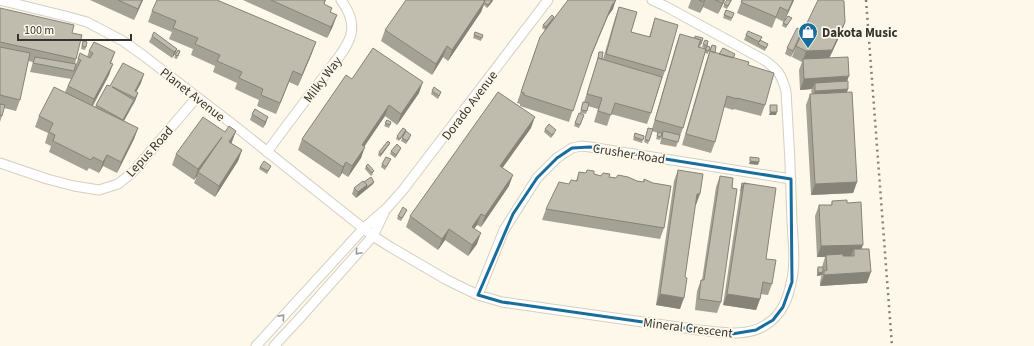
<svg xmlns="http://www.w3.org/2000/svg" width="1034" height="346" viewBox="0 0 1034 346" font-family="'Source Sans 3',sans-serif">
<style>
.lines{fill:none;stroke-linecap:round;stroke-linejoin:round}
.street-casing{stroke:#d4cfc2;stroke-width:11}
.street{stroke:#fff;stroke-width:9}
.rail{stroke:#848178;stroke-width:2.5;stroke-dasharray:2 4;stroke-linecap:butt}
.wall{fill:#a4a195}
.shaded-wall{fill:#868379}
.building{fill:#bfbbad;stroke:#868379}
.oneway{stroke:#9a9a97}
.marked{fill:none;stroke:#196d9d;stroke-width:3;stroke-linejoin:round}
.labels{text-anchor:middle;stroke-width:3.5;stroke-linejoin:round;paint-order:stroke}
.poi-label{font-size:13px;font-weight:bold;fill:#36342f;stroke:#fdf8ea;text-anchor:start}
.street-label{font-size:13px;fill:#36342f;stroke:#fdf8ea}
</style>
<rect width="100%" height="100%" fill="#fdf8ea"/>
<g class="lines">
<defs>
<path id="street" d="M0 0 69 17 87 22 123 41 144 56 235 126 373 236 392 248 447 280 478 295 502 302 699 330C722 332 747 338 767 324 781 315 788 299 791 283 796 264 793 242 792 222 791 179 789 135 786 91 781 74 779 71 764 60L665 6 652 0
M267 152C286 126 305 101 325 75 333 64 348 48 351 34 354 21 348 10 341 0
M0 163 47 179 74 186 99 190 118 184 133 172 197 97
M478 295 504 230 537 178 557 158 572 148 581 146 590 147 791 179
M256 346 363 229 387 208 403 190 548 0
M274 346 300 318 373 236 384 213"/>
</defs>
<use href="#street" class="street-casing"/>
<use href="#street" class="street"/>
<path class="rail" d="M866 0 892 346"/>
</g>
<path class="wall" d="M90 0H143L134 20Z
M243 0H326L324 5 332 8 330 12 333 26 327 38Z
M484 0H493L492 2 487 8 484 5 481 12 448 61 443 57 432 75 381 41 385 30Z
M691 0H725L718 14 703 7 700 13 688 8Z
M727 0H732L727 9 723 7Z
M742 0H794L784 22 776 18 772 28 737 13Z
M619 7 631 32 649 37 655 18 665 71 661 82 651 113 647 124 611 114 607 126 594 122 598 109 588 106 586 114 580 113 583 102H584L597 61 599 52 602 59H603L615 18Z
M0 8 76 59 75 64H76L78 59 87 57 89 51 111 63 109 75 93 106 95 107 96 105 110 86 141 83 136 92 138 93 135 101 124 121 138 128 134 139 117 173 103 166 99 173 89 168 87 171 49 152 51 146 45 143 48 133 35 127 39 116 65 92 71 79 30 72 33 62 28 61 20 100 16 111 4 108 2 116 0 122Z
M613 9 608 16 589 60 569 122 520 106V104L517 103 536 48 540 37 550 24 545 30 542 28 543 25 553 19Z
M726 10 734 13 731 21 723 18Z
M152 11 312 53 298 86 289 82 276 114 257 106 259 100 235 89 237 83 213 72 215 66 191 55 193 49 169 39 172 32 148 22Z
M792 18 790 21 786 28 782 26 783 23Z
M845 22 841 33 829 58 847 81 848 89 847 92 857 182 853 193 811 195 806 105 810 94H812L811 91 812 89 800 90 799 70 802 62 792 57 796 46Z
M475 32 483 35 481 41 473 38Z
M680 34 701 44 700 47H698L706 49 702 47 704 43 707 46 710 47 708 54 705 53 683 128 676 147 660 144 662 134 660 140 656 139 658 133 652 131 648 144 644 142 648 128 652 129 676 45Z
M746 35 768 44 765 51 744 40Z
M152 36 177 49 175 54 172 58 149 42Z
M800 37 791 57 785 54 787 48Z
M83 41 86 47 85 50 81 49Z
M712 45 715 53 719 54H735L734 58 748 65 765 105 761 116 734 109 733 110 724 107 715 142 711 153 682 145 706 62Z
M178 50 180 51 177 59 174 58Z
M352 79 419 93 397 125 385 116 364 146 361 158 348 177 342 173 339 178 298 150 302 139Z
M432 91 440 95 438 99 431 94Z
M255 109 266 123 263 128 250 120 252 114Z
M584 115 579 128 574 126 575 123Z
M387 120 391 122 389 128 384 126Z
M531 128 502 168 509 186 481 227 477 225 474 228 477 244 468 256 445 240 438 250 406 227 410 216Z
M545 129 555 133 551 138 544 132Z
M406 130 405 133 399 141 396 139 397 136Z
M635 133 644 136 642 143 633 140Z
M402 138H410L406 144 401 141Z
M232 142 231 143 242 150 238 161 215 197 194 183 197 176 194 180 172 165 176 154Z
M390 143 389 145 380 157 378 155 379 152Z
M401 148 400 150 395 158 390 154 391 151Z
M391 159 385 170 381 167 382 164Z
M366 166 373 174 371 176 365 169Z
M260 167 270 168 267 174 259 169Z
M678 170 696 205H695L680 309 656 305 674 181Z
M579 172 643 182 644 179 664 228 660 239 542 220 546 209 569 184 576 181Z
M720 176 732 188 721 302 717 313 695 310 697 291 701 280H702L716 187Z
M364 182H374L373 184 356 198 352 194 354 188Z
M742 183 766 259 772 284 768 295 761 294 760 299 756 310 723 305 741 186Z
M832 201 847 203 861 249 867 283 820 286V282L822 273V275L817 276V270L818 267H822L825 257H817L815 216 819 205H831Z
M407 210 401 221 397 219 398 216Z"/>
<path class="shaded-wall" d="M142 0H143L134 20 138 9Z
M492 0H493L492 2 487 8 488 5Z
M616 0 613 9 608 16 588 64 592 53 612 5Z
M705 0 703 7 700 13 704 2Z
M724 0H725L718 14 722 3Z
M793 0H794L784 22 788 11Z
M485 1 481 12 448 61 452 50Z
M337 15 333 26 327 38 331 27Z
M554 17 553 20 545 30 546 27Z
M845 22 841 33 828 61 803 60 806 51Z
M802 31 800 37 791 57 793 51Z
M316 42 312 53 298 86 302 75Z
M447 46 443 57 432 75 436 64Z
M177 49 175 54 172 58 174 52Z
M115 52 111 63H110Z
M113 64 109 75 90 110 94 99Z
M293 71 289 82 276 114 280 103Z
M144 74 141 83 133 98 135 91Z
M849 76 845 87 815 83 812 89 800 90 804 79Z
M423 82 419 93 397 125 401 114Z
M848 89 845 97 812 99 815 91Z
M138 93 135 101 132 107 135 98Z
M134 100 131 108 120 128 123 120Z
M389 105 385 116 358 156 362 145Z
M770 112H777L776 115H769Z
M268 117 266 123 263 128 265 122Z
M535 117 531 128 496 177 500 166Z
M138 128 134 139 117 173 121 162Z
M236 131 232 142 225 153 229 142Z
M222 137 198 172 197 176 194 180 198 169Z
M390 143 389 145 380 157 381 154Z
M365 147 361 158 348 177 352 166Z
M401 148 400 150 395 158 396 155Z
M242 150 238 161 215 197 219 186Z
M107 155 103 166 99 173 103 162Z
M750 161 759 162 758 165 749 164Z
M346 162 342 173 339 178 343 167Z
M513 175 509 186 481 227 485 216Z
M374 182 373 184 356 198 358 192 367 185Z
M857 182 853 193 811 195 815 184Z
M697 194H700L696 205H693Z
M481 214 477 225 468 238 472 227Z
M449 229 445 240 438 250 442 239Z
M481 233 477 244 468 256 472 245Z
M863 245 859 256 854 249 851 256 826 257V255L825 257H817L821 246Z
M823 272 822 275 817 276 818 273Z
M871 272 867 283 820 286 824 275Z
M660 294 684 298 680 309 656 305Z
M727 294 760 299 756 310 723 305Z"/>
<path class="building" d="M118 0H142L138 9Z
M157 0H217L316 42 302 75 293 71 280 103 261 95 263 89 239 78 242 72 217 61 220 55 195 44 198 38 173 28 176 21 152 11Z
M271 0H325L324 4 332 8 330 12 337 15 331 27Z
M406 0H483L485 1 452 50 447 46 436 64 385 30Z
M484 0H492L488 5 484 2 485 1Z
M568 0H616L612 5 592 53 573 111 524 95V93L521 92 540 37Z
M699 0H705L704 2Z
M715 0H724L722 3Z
M727 0H731L728 6 724 4Z
M742 0H793L788 11 780 7 776 17 741 2Z
M818 0H842L844 1 845 22 832 50 806 51 796 46Z
M619 7 637 12 631 32 650 37 655 18 678 25 665 71 606 54Z
M0 8 74 25 72 33 82 35 76 59 0 42Z
M726 10 734 13 732 18 724 15Z
M552 15 554 17 546 27 543 25Z
M788 16 792 18 787 25 783 23Z
M797 28 802 31 793 51 787 48Z
M748 31 762 37 759 42 746 35Z
M154 32 177 49 174 52 152 36Z
M475 32 483 35 482 38 474 35Z
M680 34 701 40 698 47 706 49 683 128 655 120Z
M695 36 703 38 701 44H699L701 40 695 38Z
M705 40 708 41 707 46 710 47 709 51 705 50 707 46 703 44Z
M760 40 768 44 766 48 758 44Z
M83 41 87 42 86 47 82 46Z
M94 42 115 52 110 63 113 64 94 99 68 86 81 60 78 59 80 53 90 58 93 53 89 51Z
M712 45 716 46 715 53 710 51Z
M0 47 30 53 20 100 0 95Z
M373 48 423 82 401 114 389 105 362 145 365 147 352 166 346 162 343 167 302 139 346 75 352 79Z
M723 48 735 54 733 58 719 54Z
M178 50 180 51 178 56 175 55Z
M710 51 749 62 748 65 774 73 765 105 737 98V99L727 96 715 142 686 134Z
M599 52H603L602 59 598 58Z
M35 57 76 64 74 71 33 63Z
M848 57 849 76 804 79 803 59Z
M598 58 662 77 651 113 615 103 611 115 598 111 602 98 587 94Z
M123 63 144 74 135 91 138 93 135 98 113 87H112L134 100 123 120 96 105 107 85 110 86Z
M848 81V89L815 91V83Z
M54 87 138 128 121 162 107 155 103 162 93 157 91 160 53 141 55 135 49 132 53 123 39 116Z
M434 87 441 92 439 96 432 91Z
M498 92 535 117 500 166 513 175 485 216 481 214 472 227 481 233 472 245 449 229 442 239 410 216Z
M852 92 857 182 815 184 810 94Z
M583 102 589 103 587 111 581 110Z
M0 104 5 105 2 116 0 115Z
M770 105H777V112H770Z
M255 109 268 117 265 122 252 114Z
M579 113 584 115 580 125 575 123Z
M203 117 225 132 229 126 236 131 229 142 242 150 219 186 198 172 222 137 198 169 176 154Z
M387 120 391 122 390 125 385 123Z
M549 124 556 130 552 135 545 129Z
M403 128 406 130 400 139 397 136Z
M648 128 653 129 649 141 645 139Z
M406 131 411 135 407 141 402 138Z
M663 131 680 135 678 142 662 138Z
M658 132 662 133 661 137 657 136Z
M635 133 644 136 643 140 634 137Z
M388 141 390 143 381 154 379 152Z
M397 144 401 148 396 155 391 151Z
M386 157 391 159 386 167 382 164Z
M750 157 759 158V162L750 161Z
M264 161 271 166 268 171 260 167Z
M368 164 374 171 372 173 366 166Z
M587 170 594 171V174L601 176 603 173 610 174 609 177 616 178 618 175 628 177 637 181 644 182V179L653 183 671 186 664 228 546 209 559 182 569 184 571 180 577 181 579 172 586 173Z
M678 170 703 174 700 194H697L685 277 687 278 684 298 660 294Z
M720 176 733 178 732 188 737 189 721 302 699 299 701 280H704Z
M371 177 374 182 366 188 367 185 364 182Z
M363 181 367 185 358 192 354 188Z
M742 183 747 184 744 183 741 191Z
M744 183 776 188 766 259 776 260 772 284 763 282 760 299 727 294Z
M847 200V203L861 202 863 245 821 246 819 205H832V201Z
M403 207 407 210 402 218 398 216Z
M854 249H869L871 272 824 275V271L827 270 826 255 843 254V256H854Z
M818 267H823V272L818 273Z"/>
<defs><path id="oneway-chevron" d="M-2-3.5L2.5 0L-2 3.5" fill="none" stroke-width="1.6" stroke-linecap="round" stroke-linejoin="round"/></defs>
<g class="oneway">
<use href="#oneway-chevron" transform="translate(358 252) rotate(131)"/>
<use href="#oneway-chevron" transform="translate(282 317) rotate(-48)"/>
</g>
<path class="marked" d="M590 147 791 179 792 282 783 307 773 320 756 330 732 334 699 330 502 302 478 295 513 214 537 178 557 158 572 148Z"/>
<defs>
<symbol id="shop-pin" viewBox="-11 -11 22 30"><path d="M0 17L-7.5 6A9.5 9.5 0 1 1 7.5 6Z" fill="#196d9d" stroke="#fdf8ea"/><path d="M-5-2.5h2.3a2.7 3.5 0 0 1 5.4 0H5L5.5 6h-11ZM-1.5-2.5h3a1.5 2.3 0 0 0-3 0Z" fill="#fff"/></symbol>
</defs>
<g fill-rule="evenodd">
<use href="#shop-pin" x="797" y="21" width="22" height="30"/>
</g>
<g class="labels">
<g class="poi-label">
<text x="822" y="37">Dakota Music</text>
</g>
<g class="street-label">
<text transform="translate(322 79) rotate(-53)" y="5">Milky Way</text>
<text transform="translate(193 94) rotate(38)" y="5">Planet Avenue</text>
<text transform="translate(469 105) rotate(-53)" y="5">Dorado Avenue</text>
<text transform="translate(149 151) rotate(-48)" y="5">Lepus Road</text>
<text transform="translate(629 153) rotate(9)" y="5">Crusher Road</text>
<text transform="translate(688 327) rotate(7)" y="5">Mineral Crescent</text>
</g>
</g>
<path d="M18 34v6h113v-6" fill="none" stroke="#36342f" stroke-width="2"/>
<text x="24" y="34" font-size="12" fill="#36342f" stroke="#fdf8ea" stroke-width="3" paint-order="stroke">100 m</text>
</svg>
